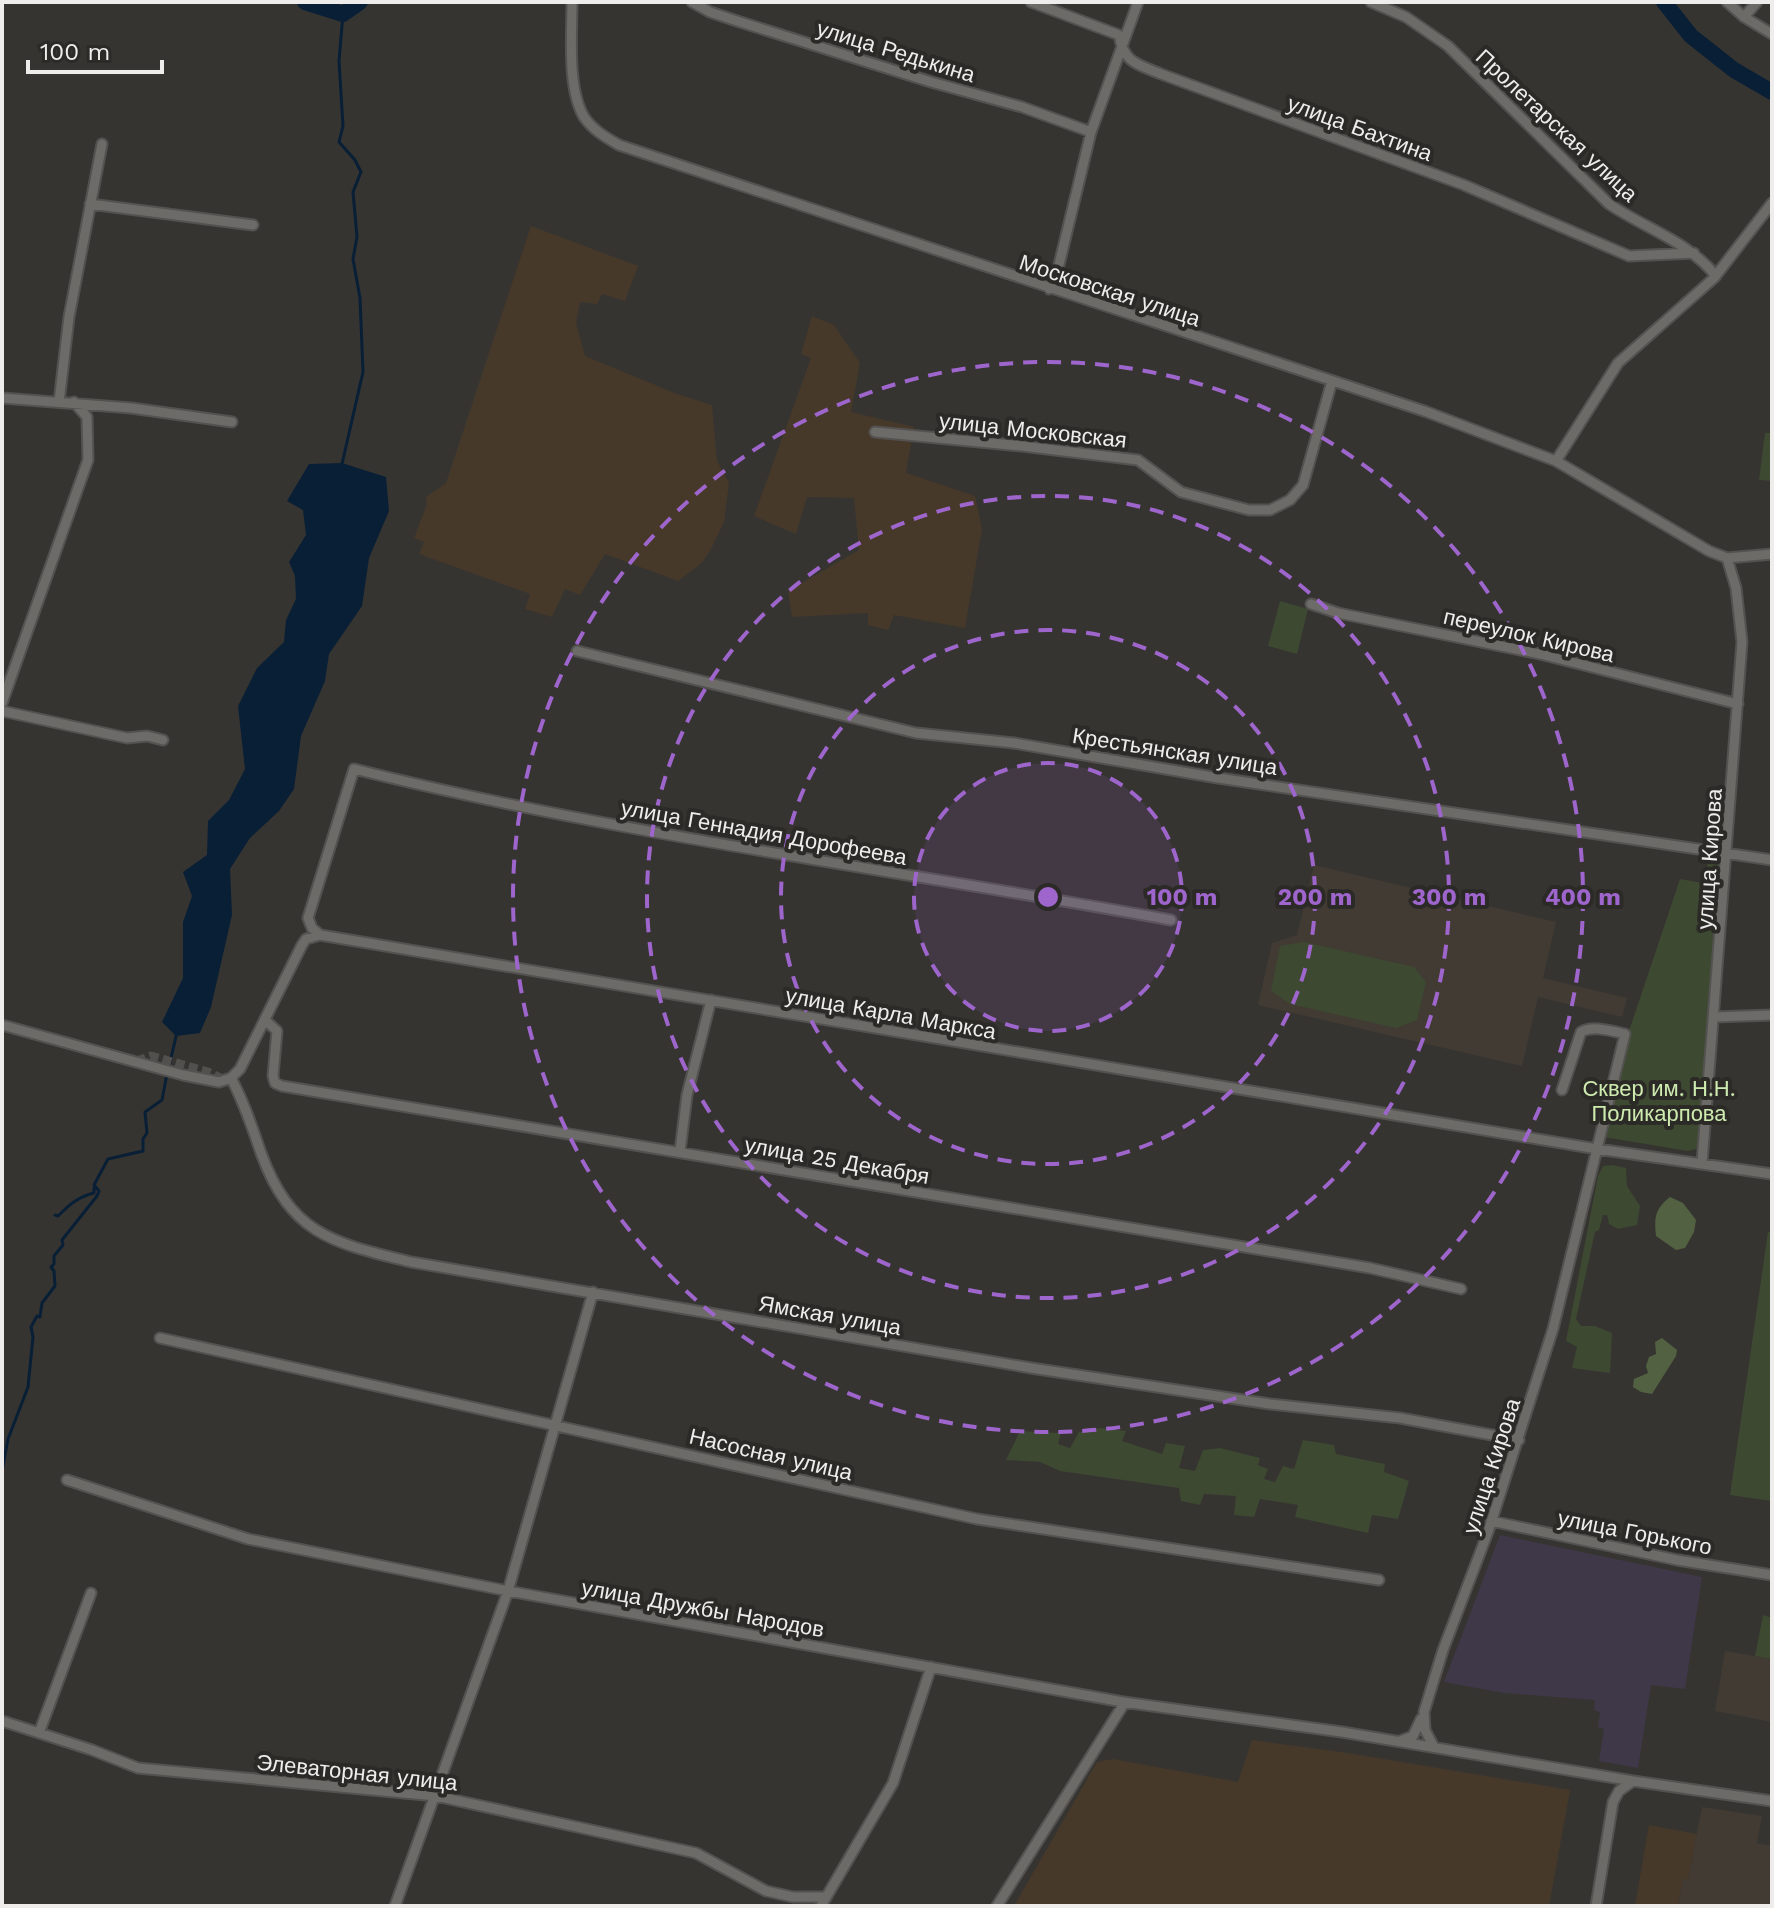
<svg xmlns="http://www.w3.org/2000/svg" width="1774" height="1908" viewBox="0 0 1774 1908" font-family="'Work Sans',sans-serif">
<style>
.commercial{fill:#3f3849}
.industrial{fill:#46392a}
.built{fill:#413b33}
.green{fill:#3d4931}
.forest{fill:#526141}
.water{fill:#081f36}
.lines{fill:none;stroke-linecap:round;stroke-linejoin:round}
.stream{stroke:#081f36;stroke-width:3}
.river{stroke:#081f36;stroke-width:16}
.minor-tunnel{stroke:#52504d;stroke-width:9;stroke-dasharray:9 4.5;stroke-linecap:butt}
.minor-casing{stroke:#535250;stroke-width:13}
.minor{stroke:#6d6b68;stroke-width:9}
.ring{fill:none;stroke:#9e66cc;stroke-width:4;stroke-dasharray:14 10}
.labels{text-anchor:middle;stroke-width:8;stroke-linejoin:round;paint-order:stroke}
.street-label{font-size:22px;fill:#eeedeb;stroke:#2b2a27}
.park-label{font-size:22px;fill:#cdeaaf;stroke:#2b2a27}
.centre{fill:#9e66cc;stroke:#2b2a27;stroke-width:4}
.ring-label{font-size:24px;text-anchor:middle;font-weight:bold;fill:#9e66cc;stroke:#2b2a27;stroke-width:8;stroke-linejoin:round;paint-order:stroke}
</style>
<rect width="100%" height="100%" fill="#363431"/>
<path class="commercial" d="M1500 1535 1702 1577 1685 1689 1651 1685 1638 1768 1599 1761 1604 1729 1598 1727 1600 1712 1594 1710 1595 1700 1504 1693 1444 1682Z"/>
<path class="industrial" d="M531 226 638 266 625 301 602 294 597 304 580 302 576 323 585 356 677 394 712 405 717 461 729 483 724 522 711 549 702 563 678 581 605 554 580 595 565 589 552 617 525 609 530 594 419 554 424 542 414 538 427 504 426 497 446 483Z
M812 316 834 325 860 363 851 412 914 427 906 473 975 496 982 529 965 628 894 615 888 630 868 625V613L792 617 788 591 859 550 854 498 807 497 796 534 754 516 811 358 801 354Z
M1252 1740 1348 1753 1570 1790 1549 1906H1014L1097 1762 1113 1759 1238 1782Z
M1649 1825 1697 1834 1688 1879H1683L1678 1906H1635Z"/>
<path class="built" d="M1314 865 1556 922 1543 978 1627 998 1622 1017 1538 997 1522 1066 1258 1005 1272 943 1297 935Z
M1725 1651 1772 1659V1722L1715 1711Z
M1702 1807 1762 1816 1757 1843 1772 1846V1906H1678L1683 1879H1688Z"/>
<path class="green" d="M1765 433H1772V481L1759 480Z
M1280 601 1308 609 1297 654 1268 646Z
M1708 863 1720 864 1700 1141 1696 1149 1688 1151 1604 1137 1628 1034 1680 879 1702 883Z
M1304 942 1414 967 1426 982 1417 1020 1396 1028 1290 1004 1271 991 1280 946Z
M1612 1165 1626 1168 1627 1186 1640 1206 1637 1225 1618 1229 1609 1224 1607 1215H1603L1599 1230 1595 1232 1576 1319 1581 1326H1595L1612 1333 1610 1373 1572 1368 1577 1347 1566 1341 1598 1176 1603 1166Z
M1768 1232 1772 1233V1501L1730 1495Z
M1101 1428 1126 1431 1122 1441 1162 1454 1166 1443 1185 1446 1179 1468 1195 1471 1203 1450 1220 1448 1260 1458 1258 1465 1268 1469 1264 1479 1275 1482 1283 1466 1294 1469 1303 1440 1334 1445 1336 1454 1385 1464 1384 1472 1409 1481 1398 1519 1372 1515 1368 1533 1295 1517 1298 1505 1260 1499 1254 1517 1234 1515 1236 1496 1204 1494 1200 1505 1181 1501 1179 1488 1060 1471 1040 1462 1006 1460 1020 1431 1061 1433 1058 1444 1070 1448 1079 1432Z
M1763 1615 1772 1618V1659L1755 1656Z"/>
<path class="forest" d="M1670 1197 1683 1203 1696 1220 1694 1232 1685 1248 1676 1250 1656 1236C1654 1217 1655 1209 1670 1197Z
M1662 1338 1677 1350 1676 1356 1652 1394 1641 1392 1633 1387 1634 1379 1648 1373 1646 1366 1649 1357 1656 1354 1655 1342Z"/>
<path class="water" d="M342 463 386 477 389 511 369 558 362 606 329 654 325 681 301 736 294 789 279 811 250 838 230 869 232 915 211 1007 200 1033 176 1036 162 1022 183 978V922L192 896 183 872 207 855 208 821 229 800 245 769 238 706 257 668 284 642 286 620 296 599 295 576 289 562 306 535 303 510 287 501 309 464Z"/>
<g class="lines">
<path class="stream" d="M342 464 363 372 360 298 353 259 357 237 353 192 361 172 355 160 339 142 343 126 339 61 343 14
M169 1067 177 1032
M55 1215 58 1216C70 1204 78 1197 94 1193V1188
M2 1471 8 1439 28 1387 33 1337 31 1327 37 1316 40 1317 42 1303 55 1286 54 1271 51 1267 54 1264V1256L63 1245 62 1240 97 1196 99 1191 94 1185 108 1159 143 1151V1139L147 1133 145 1112 162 1100 167 1074"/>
<path class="river" d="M305 2 343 14 360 2
M1664 2 1691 36 1734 70 1772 92"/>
<path class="minor-tunnel" d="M137 1061 151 1056 208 1072 224 1080"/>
<defs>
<path id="minor" d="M572 2C572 35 567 88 584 117 593 130 605 137 619 145L1427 412 1556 461 1709 551 1727 558 1772 554
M692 2 710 12 737 21 931 82 1022 107 1091 132
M1031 2 1119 35C1124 63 1137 64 1161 74L1464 185 1629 256 1694 253
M1371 2 1406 17 1448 46 1609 204C1644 228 1688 241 1716 276
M1727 2 1744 17 1772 34
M1744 17 1757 2
M90 204 253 225
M1049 289 1058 269 1091 132 1138 2
M2 398 131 408 232 422
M59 402 69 317 102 144
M875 432 1022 446 1138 460 1181 492 1249 510H1270L1290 500 1303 485 1332 381
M1556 461 1618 363 1714 278 1772 203
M1311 604 1338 613 1540 654 1738 704
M577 651 916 733 1014 743 1218 778 1772 860
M2 703 88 460 87 417 74 402
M2 711 127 738 147 736 163 740
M320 935 312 928 308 918 354 769C623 836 899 870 1171 920
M1714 1017 1772 1015
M265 1020 277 1031 273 1076 275 1083 282 1086 1370 1268 1461 1289
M2 1025 183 1075 219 1082 231 1078 240 1069 302 945 306 939 320 935 1597 1149 1772 1174
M231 1078C244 1102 252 1127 261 1153 291 1235 333 1243 411 1262L1031 1368 1270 1404 1400 1418 1519 1440
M680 1151 687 1095 711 1000
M1702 1163 1742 642 1736 588 1727 558
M160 1338 977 1519 1379 1580
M67 1480 248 1539 508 1591 1123 1702 1342 1732 1633 1781 1772 1801
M1491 1521 1677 1560 1772 1575
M2 1721 92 1750 138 1768 436 1796 696 1853 766 1891 793 1897H824
M39 1733 91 1593
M1400 1741 1413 1736 1421 1719
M1434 1747 1425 1730 1424 1712 1443 1650 1488 1532 1553 1329 1625 1034C1611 1031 1593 1025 1581 1032L1562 1090
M395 1906 508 1591 593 1292
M821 1906 893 1783 931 1667
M997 1906 1125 1702
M1596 1906 1613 1802 1619 1791 1633 1781"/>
</defs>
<use href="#minor" class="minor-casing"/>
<use href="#minor" class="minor"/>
</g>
<circle cx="1048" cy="897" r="134" fill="#9e66cc" fill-opacity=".12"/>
<g class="ring">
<circle cx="1048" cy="897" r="134"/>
<circle cx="1048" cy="897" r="267"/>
<circle cx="1048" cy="897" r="401"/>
<circle cx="1048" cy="897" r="535"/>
</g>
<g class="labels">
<g class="street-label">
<text transform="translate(896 51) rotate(17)" y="8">улица Редькина</text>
<text transform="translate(1557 125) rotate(43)" y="8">Пролетарская улица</text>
<text transform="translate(1360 128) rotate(20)" y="8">улица Бахтина</text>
<text transform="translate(1110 290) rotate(18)" y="8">Московская улица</text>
<text transform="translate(1033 430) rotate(6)" y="8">улица Московская</text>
<text transform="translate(1529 635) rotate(13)" y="8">переулок Кирова</text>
<text transform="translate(1175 751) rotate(9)" y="8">Крестьянская улица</text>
<text transform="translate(764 832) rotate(10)" y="8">улица Геннадия Дорофеева</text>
<text transform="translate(1709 859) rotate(-86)" y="8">улица Кирова</text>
<text transform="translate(891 1013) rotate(10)" y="8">улица Карла Маркса</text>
<text transform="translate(837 1160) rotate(10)" y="8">улица 25 Декабря</text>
<text transform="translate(830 1315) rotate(10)" y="8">Ямская улица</text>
<text transform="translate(771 1454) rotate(13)" y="8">Насосная улица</text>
<text transform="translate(1491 1466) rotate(-72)" y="8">улица Кирова</text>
<text transform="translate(1635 1532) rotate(11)" y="8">улица Горького</text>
<text transform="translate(703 1608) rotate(10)" y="8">улица Дружбы Народов</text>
<text transform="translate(357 1772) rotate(6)" y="8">Элеваторная улица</text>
</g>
<g class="park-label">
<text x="1659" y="1096">Сквер им. Н.Н.<tspan x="1659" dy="25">Поликарпова</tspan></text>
</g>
</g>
<circle cx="1048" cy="897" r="12" class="centre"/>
<g class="ring-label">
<text x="1182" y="905">100 m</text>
<text x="1315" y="905">200 m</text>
<text x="1449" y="905">300 m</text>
<text x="1583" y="905">400 m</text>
</g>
<rect width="1774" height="1908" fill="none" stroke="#eeedeb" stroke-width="8"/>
<path d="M28 60v12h134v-12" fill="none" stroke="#eeedeb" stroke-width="4"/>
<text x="40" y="60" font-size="24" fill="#eeedeb" stroke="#2b2a27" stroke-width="6" paint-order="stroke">100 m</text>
</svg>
